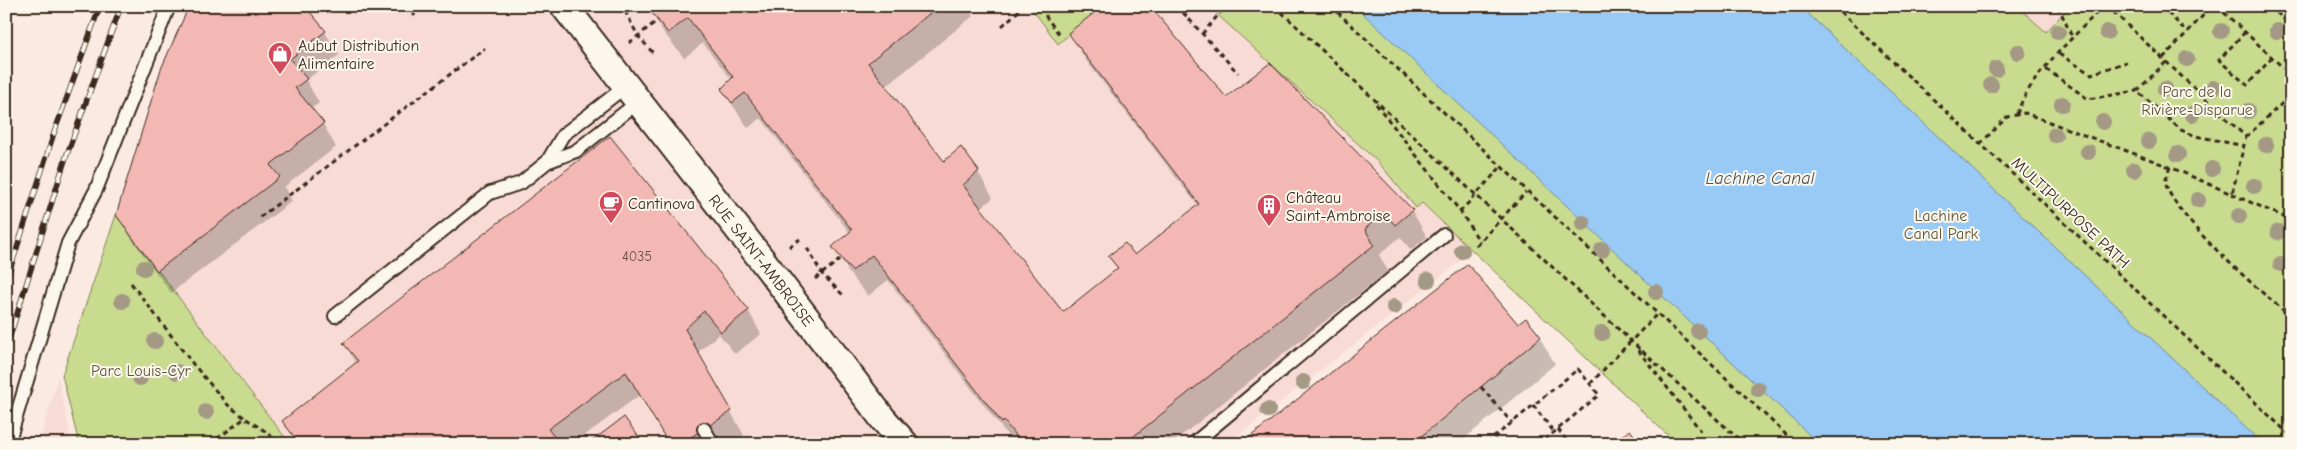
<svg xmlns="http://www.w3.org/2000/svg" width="2297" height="450" viewBox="0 0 2297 450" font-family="'Comic Neue',sans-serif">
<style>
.built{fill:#f8dbd4}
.green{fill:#c9db8f;stroke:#828256}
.water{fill:#99c9f5;stroke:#73899f}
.shadow{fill:#0003}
.building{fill:#f4b8b4;stroke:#3b2a1e}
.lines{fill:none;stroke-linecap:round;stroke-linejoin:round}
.service-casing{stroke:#3b2a1e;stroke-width:16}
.minor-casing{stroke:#3b2a1e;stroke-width:30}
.path{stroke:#3b2a1e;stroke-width:3;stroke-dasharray:5 4;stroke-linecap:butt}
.service{stroke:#fbf7ec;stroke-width:12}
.minor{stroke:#fbf7ec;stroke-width:26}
.rail-casing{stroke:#3b2a1e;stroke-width:5.5}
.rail{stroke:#fbf7ec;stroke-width:4;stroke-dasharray:11;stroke-linecap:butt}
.tree{fill:#a49985}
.labels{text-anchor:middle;stroke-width:4;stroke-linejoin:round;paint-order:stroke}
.number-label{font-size:14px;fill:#694e44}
.poi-label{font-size:16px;fill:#3b2a1e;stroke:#fbf7ec;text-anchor:start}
.park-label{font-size:16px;fill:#5e563a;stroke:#fbf7ec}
.street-label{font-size:16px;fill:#3b2a1e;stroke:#fbf7ec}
.water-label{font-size:18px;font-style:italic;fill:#525254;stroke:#fbf7ec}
</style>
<rect width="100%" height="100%" fill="#faeae1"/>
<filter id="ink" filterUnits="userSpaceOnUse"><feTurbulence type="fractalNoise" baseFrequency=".02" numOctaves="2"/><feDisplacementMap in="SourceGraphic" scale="10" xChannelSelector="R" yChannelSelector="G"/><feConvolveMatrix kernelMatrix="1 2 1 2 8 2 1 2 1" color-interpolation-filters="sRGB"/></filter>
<g filter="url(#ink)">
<path class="built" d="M189 6H1030L1058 44 1103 6H1208L1379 163 1416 208 1422 202 1474 250 1227 444H290L116 215 161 69Z
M2017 6H2070L2046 32Z
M58 377 72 444H39Z"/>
<path class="green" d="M1030 6H1103L1058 44Z
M1208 6H2017L2046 32 2070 6H2291V444H1677L1422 203 1416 208 1379 163Z
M116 215 290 444H79L62 375Z"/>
<path class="water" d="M1355 6H1800L2263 444H1819Z"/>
<path class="shadow" d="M303 6 325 32 339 55 306 80 319 103 311 109 323 124 336 147 284 187 292 201 171 293 131 238 117 215Z
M651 6H968L973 16 885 87 944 162 961 149 978 172 993 198 980 209 1063 313 1118 270 1110 256 1135 257 1198 206 1085 59 1070 33 1226 99 1412 211 1427 237 1411 250 1400 237 1379 255 1388 271 1171 444H1014L888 280 868 296 849 273 834 247 850 233 761 118 748 128 722 89 732 80 703 43 684 58 664 33 649 8Z
M6 62 11 71 6 75Z
M609 138 748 310 761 334 735 354 719 334 697 353 744 435 730 444H670L641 394 573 444H297L284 421 356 364 345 343Z
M1526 320 1540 338 1555 364 1458 444H1243L1518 325Z"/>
<path class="building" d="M189 6H305L326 31 290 59 307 79 295 88 324 123 270 165 280 177 157 271 116 215 161 69Z
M649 6H939L868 63 944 161 961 147 979 171 963 185 1063 312 1118 268 1108 256 1125 243 1135 255 1199 204 1068 33 1103 6H1150L1226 97 1270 63 1413 210 1395 225 1384 212 1365 229 1374 245 1124 444H1022L1004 421 1002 423 872 255 852 271 832 247 852 230 745 93 732 103 721 89 733 77 688 18 668 33 647 7Z
M610 136 749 310 721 332 704 311 685 329 732 411 680 444H669L626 372 548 429 560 444H300L282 421 358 361 343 343Z
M1468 264 1518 324 1526 318 1541 337 1412 444H1241Z
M624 417 644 444H588Z
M1630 430 1641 444H1600L1608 437 1613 442Z"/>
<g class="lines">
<defs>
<path id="service" d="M547 162 563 135 626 86
M335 316 490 193 521 183 547 162 576 151 638 102
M704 429 713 444
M8 444 68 243 96 190 169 6
M1193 444 1444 235"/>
<g id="minor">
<path id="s1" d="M564 6 766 265 883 419 905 444"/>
</g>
</defs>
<use href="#service" class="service-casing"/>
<use href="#minor" class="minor-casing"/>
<path class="path" d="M407 6 415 16
M1047 6 1046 17 1059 34
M1177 6 1238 73
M1275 6 1631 341 1744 444
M1331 6 1796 444
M1834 6 2291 436
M2058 6 2073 39
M2107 6 2246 137 2232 194
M2168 6 2165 10 2187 32
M2217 6 2291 75
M2270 6 2291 26
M625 11 638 36 653 53
M1002 26 1024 6
M2245 32 2219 60 2247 85 2272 58
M1202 34 1226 6
M629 43 658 20
M2059 54 2091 74 2127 62
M2163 58 2212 6
M2166 62 2137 91 2181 130 2196 136 2244 146
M2046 69 2088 99 2137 91
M1376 104 1460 211 1480 242
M2017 114C2029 75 2075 37 2103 6
M2246 137 2291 95
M1980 144 2007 117 2025 113 2170 167 2291 220
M2170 167 2165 182C2176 220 2259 290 2291 317
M1460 212 1500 168
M260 217 485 48
M1476 246 1526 192
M789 247 800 239
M807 248 822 274 844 296
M815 279 842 258
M131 283 193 364 228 405 245 418
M1638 350 1701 431
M1590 384 1657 314
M1481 387 1512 423
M1533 405 1554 432
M1558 429 1569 444
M210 444 245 418 265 431 279 444
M1498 444 1493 438 1578 369 1599 395 1540 444"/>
<use href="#service" class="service"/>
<use href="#minor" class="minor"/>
<defs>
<path id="rail" d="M6 282 54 133 100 6
M6 349 66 157 121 6"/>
</defs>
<use href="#rail" class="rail-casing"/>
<use href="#rail" class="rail"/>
</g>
<g class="tree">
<circle cx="2221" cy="31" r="8"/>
<circle cx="2277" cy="31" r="8"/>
<circle cx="2058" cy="32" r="8"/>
<circle cx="2107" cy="32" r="8"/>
<circle cx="2018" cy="52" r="8"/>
<circle cx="2187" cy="59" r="8"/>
<circle cx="1996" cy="69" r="8"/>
<circle cx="1991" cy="85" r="8"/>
<circle cx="2213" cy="88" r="8"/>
<circle cx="2165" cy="89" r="8"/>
<circle cx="2062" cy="104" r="8"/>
<circle cx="2248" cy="111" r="8"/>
<circle cx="2192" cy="114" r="8"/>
<circle cx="2103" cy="122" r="8"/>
<circle cx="2055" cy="135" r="8"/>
<circle cx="2149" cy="141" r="8"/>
<circle cx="2266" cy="145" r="8"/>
<circle cx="2088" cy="152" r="8"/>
<circle cx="2178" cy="154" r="8"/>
<circle cx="2212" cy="169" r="8"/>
<circle cx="2134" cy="170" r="8"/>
<circle cx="2254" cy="186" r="8"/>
<circle cx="2198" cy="200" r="8"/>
<circle cx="2239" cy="216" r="8"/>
<circle cx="1583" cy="223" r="8"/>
<circle cx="2278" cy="232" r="8"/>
<circle cx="1602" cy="250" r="8"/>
<circle cx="1462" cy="251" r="8"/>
<circle cx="2281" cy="264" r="8"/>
<circle cx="144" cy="268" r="8"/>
<circle cx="1428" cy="280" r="8"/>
<circle cx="1656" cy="292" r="8"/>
<circle cx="122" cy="301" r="8"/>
<circle cx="1394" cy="307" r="8"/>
<circle cx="1698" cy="331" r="8"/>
<circle cx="1602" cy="333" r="8"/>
<circle cx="155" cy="341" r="8"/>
<circle cx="177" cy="372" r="8"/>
<circle cx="140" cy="378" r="8"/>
<circle cx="1303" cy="382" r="8"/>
<circle cx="1758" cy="389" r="8"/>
<circle cx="1268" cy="410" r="8"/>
<circle cx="206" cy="412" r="8"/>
</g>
</g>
<defs>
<symbol id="shop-pin" viewBox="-11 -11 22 30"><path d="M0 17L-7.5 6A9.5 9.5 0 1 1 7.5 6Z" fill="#d1495b" stroke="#fbf7ec"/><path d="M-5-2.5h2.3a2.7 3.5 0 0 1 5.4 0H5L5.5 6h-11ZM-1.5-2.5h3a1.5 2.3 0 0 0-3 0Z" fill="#fff"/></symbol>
<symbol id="cafe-pin" viewBox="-11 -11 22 30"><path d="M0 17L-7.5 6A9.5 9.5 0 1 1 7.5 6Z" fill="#d1495b" stroke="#fbf7ec"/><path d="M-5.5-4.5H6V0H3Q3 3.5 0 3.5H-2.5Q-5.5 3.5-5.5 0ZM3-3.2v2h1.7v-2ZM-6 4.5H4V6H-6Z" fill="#fff"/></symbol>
<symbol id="building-pin" viewBox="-11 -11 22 30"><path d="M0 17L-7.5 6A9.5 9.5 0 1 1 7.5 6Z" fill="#d1495b" stroke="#fbf7ec"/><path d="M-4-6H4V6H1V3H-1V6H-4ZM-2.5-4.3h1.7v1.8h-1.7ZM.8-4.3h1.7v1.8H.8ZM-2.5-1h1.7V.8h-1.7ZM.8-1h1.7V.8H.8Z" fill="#fff"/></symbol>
</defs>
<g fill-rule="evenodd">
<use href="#shop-pin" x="266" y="40" width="28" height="38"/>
<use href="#cafe-pin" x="597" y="189" width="28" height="38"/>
<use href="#building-pin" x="1255" y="192" width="28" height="38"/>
</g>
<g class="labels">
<g class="number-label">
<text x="637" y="261">4035</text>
</g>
<g class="poi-label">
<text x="298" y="51">Aubut Distribution<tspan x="298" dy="18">Alimentaire</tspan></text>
<text x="1286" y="203">Château<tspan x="1286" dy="18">Saint-Ambroise</tspan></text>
<text x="628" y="209">Cantinova</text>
</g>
<g class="park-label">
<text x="2197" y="97">Parc de la<tspan x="2197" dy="18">Rivière-Disparue</tspan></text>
<text x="1941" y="221">Lachine<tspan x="1941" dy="18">Canal Park</tspan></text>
<text x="141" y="376">Parc Louis-Cyr</text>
</g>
<g class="street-label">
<text transform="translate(2071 212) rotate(43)" y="6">MULTIPURPOSE PATH</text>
<text dy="6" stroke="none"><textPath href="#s1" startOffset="322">RUE SAINT-AMBROISE</textPath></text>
</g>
<g class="water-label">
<text x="1760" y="184">Lachine Canal</text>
</g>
</g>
<rect width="2297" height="450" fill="none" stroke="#fbf7ec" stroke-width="25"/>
<rect x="12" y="12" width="2272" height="425" fill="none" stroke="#3b2a1e" stroke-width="2" filter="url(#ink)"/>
</svg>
